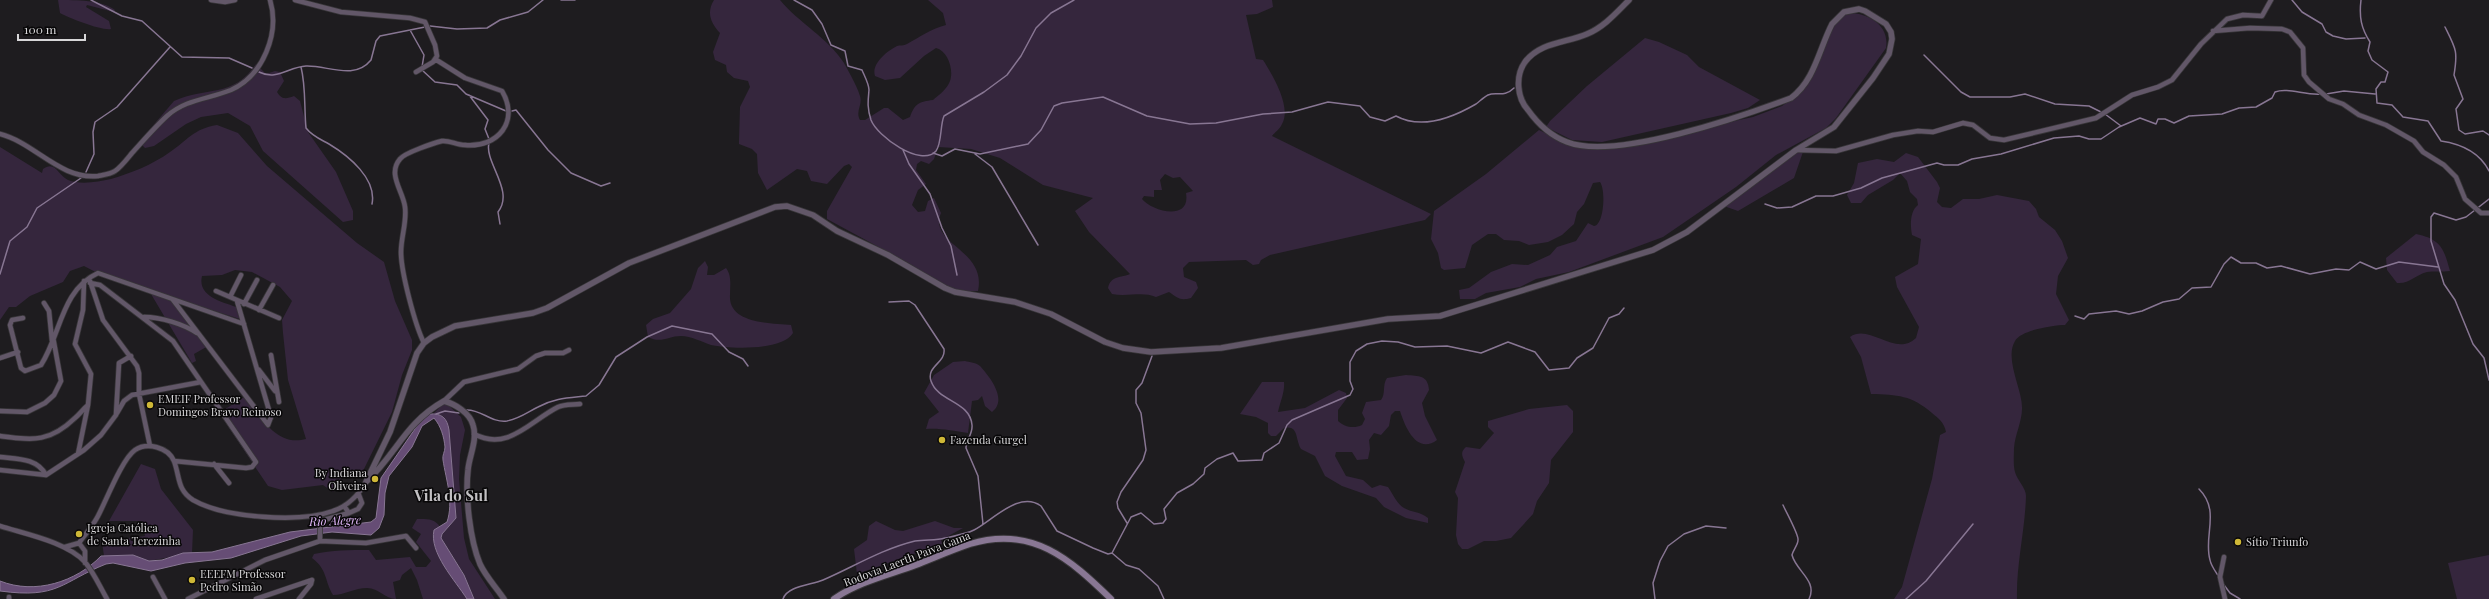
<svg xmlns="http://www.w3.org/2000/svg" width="2489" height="599" viewBox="0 0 2489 599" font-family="'Playfair Display',serif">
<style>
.green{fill:#35263d;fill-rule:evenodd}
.water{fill:#664d75;stroke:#887693}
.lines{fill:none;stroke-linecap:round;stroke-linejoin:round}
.stream{stroke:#887693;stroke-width:1.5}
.minor-casing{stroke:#383639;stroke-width:6}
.tertiary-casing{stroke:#383639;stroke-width:7}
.secondary-casing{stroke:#383639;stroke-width:8}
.minor{stroke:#625768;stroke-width:4.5}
.tertiary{stroke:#625768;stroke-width:5.5}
.secondary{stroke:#897794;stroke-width:6}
.poi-dot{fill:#cfb837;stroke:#080708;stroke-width:1.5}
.labels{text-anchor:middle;stroke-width:3;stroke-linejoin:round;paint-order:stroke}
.poi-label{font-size:11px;fill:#d8d7d9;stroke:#080708;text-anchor:start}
.street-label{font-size:11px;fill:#d8d7d9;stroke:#080708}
.water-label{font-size:12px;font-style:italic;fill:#deb5f6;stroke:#080708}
.district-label{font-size:15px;font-weight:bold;fill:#c2c0c3;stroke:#080708}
</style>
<rect width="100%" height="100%" fill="#1e1c1f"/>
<path class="green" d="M58 0C76 0 102 0 115 10L114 12 87 5 86 7 109 21 111 29C102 31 69 18 60 13Z
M714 0H780C799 23 827 37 844 63 848 70 858 88 860 96 863 105 855 111 860 120H865L884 108H888L903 120 910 117C915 103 919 102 933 100 939 95 947 89 950 81 954 70 948 51 936 48L924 56 900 78 885 80 875 76C871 64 887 51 897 46 900 45 904 46 907 44 920 37 930 29 946 25L943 13 928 0H1272L1273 7 1257 14 1246 15 1256 59 1263 60C1272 74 1292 107 1282 124 1280 129 1275 132 1272 136L1431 214 1425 220 1270 255 1261 260 1259 264 1253 265 1246 260 1189 262 1183 268 1184 277 1196 282 1198 288 1191 298C1180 301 1178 298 1169 292L1156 297C1143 291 1128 297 1112 294L1108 288C1111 275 1121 278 1130 274L1089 232 1075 211 1093 198 1043 185 1000 158 971 149 938 147 934 159 929 164 921 161 917 164 916 170 926 184 918 190 912 205 918 212 925 211 928 201 934 198 941 213C928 245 987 249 978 291H962L941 285 910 264 827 219V211L852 167 849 164 844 166 827 184 811 181 807 171 797 169 767 190 758 173 757 154 752 149 739 144V141L740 107 750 87 748 81 734 78 727 72 726 65 715 60 713 52 720 33C711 23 706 13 714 0ZM1165 174 1173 178 1180 177 1193 191 1186 193C1191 222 1151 211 1142 199L1144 196 1154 197V190H1162L1160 180Z
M1849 13C1868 13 1890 25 1886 48L1836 118 1826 128 1776 155 1736 187 1663 237 1569 272 1536 279 1520 287 1486 293 1475 299H1460L1459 290 1469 288 1491 272 1512 264 1528 265 1550 255 1557 247 1576 241 1588 223 1594 226C1604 225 1606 190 1600 182L1593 183 1584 204 1577 212 1574 224 1562 235 1548 242 1529 245 1519 241 1504 240 1496 234H1488L1472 245 1465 268 1444 270 1441 268 1438 253 1431 239 1434 211 1486 174 1539 130 1569 144 1596 147 1640 141 1753 117 1782 106 1798 94 1838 16Z
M1645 38 1659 42 1687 55 1699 67 1760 100 1748 108 1731 113 1602 142 1572 140 1546 127 1550 121 1587 86Z
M256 64 266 74 275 71 280 72 284 81 277 92C282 100 286 99 294 96L300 101 308 132 336 172 353 211V220L343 222 263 151 250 126 228 113 201 117 186 124 154 146 145 148 139 142 174 101C204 87 234 98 256 64Z
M217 125 238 133 267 166 357 243 384 262 395 301 412 340V350L402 375 392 412 363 471 343 475 333 492 323 485 282 490 268 486 219 413 246 396C261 417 276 447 306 439L288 380 283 333 282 320 292 301 280 287 252 272 235 270 222 275 202 276C197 297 223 302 239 308L240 319 192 304 171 300 208 346 194 354 196 361 192 363 151 294 111 280 84 266 70 271 63 282 30 296 16 307H9L0 320V147L42 173 43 169C55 160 58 175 68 180 80 185 98 182 111 179 131 173 152 165 170 152 188 140 193 129 217 125Z
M1804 149 1794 178 1738 211 1721 205 1780 160Z
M1906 153 1918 157 1937 182 1940 188 1937 202 1942 207 1951 208 1963 199H1979L1997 195 2029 201 2036 209 2039 217 2055 230 2062 241 2068 258 2058 276 2056 294 2069 320 2065 325C2054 325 2021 330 2015 341 2004 359 2023 390 2022 409 2022 421 2015 435 2014 448 2014 454 2013 465 2015 472 2017 480 2026 488 2026 496 2025 531 2016 565 2017 599H1894L1902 587 1932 479 1940 435 1946 432C1944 422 1939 419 1932 413 1911 395 1898 395 1871 394L1861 357 1850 337C1870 323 1895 358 1916 338L1919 327 1897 287 1895 277 1918 264 1921 239 1912 235C1910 225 1910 211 1918 205L1917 199 1910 192 1907 181 1900 173 1893 180 1868 195 1861 203H1851L1847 195 1854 183 1858 163 1877 159 1894 162Z
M2416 234C2441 239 2444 249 2450 271 2442 272 2433 271 2427 272 2415 275 2410 284 2397 283L2387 270 2386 258Z
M705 261 708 267 707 275H714L726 268C732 276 730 285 730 295 728 324 772 323 791 325L793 333C782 351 730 349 711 345 702 342 691 336 681 336 668 336 661 344 648 337L646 325 653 319 670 313 691 289 698 268Z
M965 361C969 362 977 363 980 366 990 377 1008 400 992 412L985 406 982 396 978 400 972 401 968 433C953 431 941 428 926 429L929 419 939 412 924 393 934 375 953 362Z
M1406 375C1419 376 1428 375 1429 390L1422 403 1425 416 1437 440C1417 455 1405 427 1400 411H1395L1391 415 1389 426 1381 435 1374 433 1369 440 1370 449 1368 459 1357 460 1352 452H1336L1335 456 1346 476 1363 480 1372 488 1380 485 1388 487C1393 494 1397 504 1404 508 1413 513 1419 511 1428 518V523L1406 518 1384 507 1376 498 1342 486 1325 476 1315 456 1301 449C1295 439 1299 425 1284 428L1276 436H1271L1268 433V423L1256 417 1240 414 1262 382H1284C1285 392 1280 402 1278 412L1305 408 1339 390 1346 393 1347 398 1338 410V421C1344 427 1354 429 1362 425L1365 419 1362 413 1366 402 1381 400C1386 394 1382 385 1387 378Z
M445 402 461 417 465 430 460 455 459 479 464 538 469 559 495 599H474L464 574 441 538 442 534 456 518 449 430 443 416 433 414Z
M1567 405 1573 411V432L1551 460 1549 483 1537 501 1533 514 1511 538 1496 541H1484L1468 549H1462L1458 544 1456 535 1458 498 1455 492 1465 462C1462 456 1460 452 1466 447L1480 449 1494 433 1488 427V421L1529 409Z
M141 464 155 469 161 489 193 530 192 553 149 561 133 555 104 556 102 542 145 536 142 521H109Z
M417 519C425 519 435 518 440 527L434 530C429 553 455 580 467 599H423L417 580 411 568 402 575 400 580 393 582 396 599C385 599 379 588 367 588 355 588 344 595 333 595 324 580 328 570 312 558L314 554C332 550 350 550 369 550L376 560 410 557 416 567H426L431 561 416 542 421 534 412 528Z
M876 521 895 530 903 531 935 521 954 528H963L941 540 942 544 857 574 854 549 867 540 869 526Z
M2489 555V599H2457L2448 563Z"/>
<path class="water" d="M429 414C442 413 447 418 449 430L456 518 442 534 441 538 464 575 474 599H467C455 580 429 553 434 530L447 522C454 501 446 480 443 460 442 455 445 452 445 447 444 437 441 426 434 418L422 426 412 447 389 476 385 493 384 515 379 528 371 535 332 532 301 536 231 558 185 563 151 571 113 563 106 564C61 582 59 599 0 591V581C35 595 76 582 101 556L133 555 149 561 162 560 183 553 212 552 290 532 371 522 376 518 381 478 419 423Z"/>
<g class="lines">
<path class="stream" d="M91 0 122 16 142 21 182 57 229 58 252 68
M561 0H575
M794 0 812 10 822 24 831 45 845 51 848 66 862 70C864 75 869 84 869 90 868 101 867 108 871 120 877 136 921 168 936 151 942 143 940 125 944 116L984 92 1007 75 1021 56 1036 28 1051 13 1074 0
M2292 0 2302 12 2322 24 2326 32 2333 36 2346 39 2365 38
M2361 0C2359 17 2361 28 2370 42L2368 51 2372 60 2388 72 2385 82H2381L2376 89 2377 103 2392 105 2403 117 2428 121 2441 141C2461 144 2480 153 2489 171
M430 26 457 29 487 28 500 20 528 12 543 0
M2445 27C2456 49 2458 51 2454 75L2463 99 2456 109 2459 130 2465 134 2483 131 2489 135
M410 30 424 55 422 67
M1924 55 1961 92 1970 97H2010L2025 94 2055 104 2089 106 2101 112
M301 67C306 87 304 107 306 128 312 136 320 139 329 144 349 156 377 179 372 204
M422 70 435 82 457 85 466 94 506 111
M259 72C277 81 288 67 306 66 327 65 354 81 371 60L376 41 380 36 425 27
M2326 94 2344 91 2375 94
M469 95 488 120 485 129 489 139
M512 111 516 110 548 150 571 173 601 186 610 183
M2105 114 2121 126
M489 143C484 162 515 191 498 212L500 224
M903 150 909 164 930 194 942 228 951 246 957 275
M933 153 942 156 955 149 980 154 1028 144 1041 130 1054 106 1062 103 1103 97 1147 116 1190 124 1216 123 1263 114 1292 112 1328 102 1360 106 1370 117 1385 121 1396 116C1422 130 1452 118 1476 104 1480 101 1484 97 1488 95 1496 91 1504 98 1514 88
M975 154 992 167 1038 245
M86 172 94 154 93 132 95 122 117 107 170 47
M2489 199 2466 217 2456 220 2434 213 2431 217V241L2444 284 2455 300 2473 344 2484 358 2489 380
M1765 204 1777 208 1792 207 1816 196H1833L1861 188 1882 178 1937 163 1944 165H1958L1972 159 2001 154 2054 138 2079 136 2089 139H2101L2119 127 2140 118 2156 124 2158 119H2165L2174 123 2189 116 2222 114 2239 108 2256 107 2272 98 2275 92C2288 87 2306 96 2322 94
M0 274 10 241 27 227 37 208 81 178
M889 302 909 301 915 305 944 349C946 363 926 366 931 381 938 402 970 401 972 425 973 434 966 440 966 448L978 476 983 524
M2075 316 2084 319 2089 314 2116 311 2129 314 2142 311 2163 302 2179 299 2192 288 2211 287 2224 264 2231 257 2241 263H2256L2267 268 2281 266 2310 274 2336 269 2349 270 2360 262 2376 269 2399 262 2438 267
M466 410C481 409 491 423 507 421 519 419 528 412 538 407 555 398 568 398 586 396L599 385 616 357 647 337 672 326 712 334 729 352 743 359 748 366
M436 414 445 411 459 413
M2199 489C2221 511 2203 536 2210 560 2211 566 2216 572 2219 577
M1783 505C1786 512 1799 535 1798 540 1798 545 1793 550 1792 555 1796 571 1818 581 1809 599
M1127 523 1118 508 1117 502 1121 492 1143 460 1146 450 1141 413 1136 403V390L1142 383 1152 356
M1112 553 1131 517 1141 513 1154 524 1163 523 1166 519 1164 509 1177 493 1193 484 1204 474 1205 468 1217 459 1233 453 1238 461 1262 460 1264 453 1279 443 1287 425 1292 420 1350 395 1353 389 1350 381V362L1356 351 1367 344 1382 341 1398 342 1415 347 1447 346 1481 353 1508 342 1535 352 1549 370 1569 368 1577 358 1593 348 1609 318 1619 314 1624 308
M2224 585 2230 593 2240 599
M783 599C787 586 811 585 823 580 853 567 882 549 915 541 925 539 936 541 945 538 954 536 966 534 974 530 992 521 1019 490 1041 506L1057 531 1093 548 1108 554 1112 553 1126 565 1139 569 1158 586 1164 599
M1655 599 1653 583 1660 561 1668 546 1684 534 1706 526 1726 528
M1906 599 1926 581 1973 524"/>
<defs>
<path id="minor" d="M211 0 225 2 235 0
M295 0 341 12 410 18 425 22 435 45 437 56 433 62 416 72
M2213 31 2250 28 2282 29 2290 32 2303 48 2304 75 2309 82 2329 99 2343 104 2359 115 2386 125 2414 141 2423 152 2444 165 2456 177 2465 199 2481 213H2489
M0 134C35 143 60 180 98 176 103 175 111 174 115 171 121 167 127 159 132 153 143 141 155 127 167 116 186 99 209 99 231 90 263 76 280 33 270 0
M1796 150 1836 151 1893 135 1918 131 1933 132 1963 123 1973 125 1990 138 2004 140 2096 118 2132 95 2158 87 2172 80 2201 44 2227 19 2243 15 2262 16 2271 0
M90 281 103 320 137 366 139 373V394L150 446
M90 283 100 285 173 341 256 462 252 467 246 468 174 461
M216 291 279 318
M230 297 241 275
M173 300 268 425 271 417 237 301
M44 303 49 311 52 341
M244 304 257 280
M259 310 273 285
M144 317C161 317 183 324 197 333
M23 318 12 320 10 325 21 368 25 371 41 365C61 334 61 290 98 273L244 324
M424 343C415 325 401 272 401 252 401 237 407 222 405 207 403 191 387 174 400 159 404 153 434 143 442 141 449 140 457 145 465 145 498 148 520 121 502 91L465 78 435 59
M271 355 279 402
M0 358 18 352
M259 370 275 391
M444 401 464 382 518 369 536 356 545 353H563L569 350
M0 411 27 412 45 403 54 395 61 381 53 337
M117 413 124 401 132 395 201 382
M474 434C508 452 530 421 558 407 565 404 573 405 580 404
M0 436C33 440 49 443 75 418 80 414 83 409 88 405L91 374 75 344 83 310 84 281
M78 454 88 405
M0 457C18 459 37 458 46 475
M214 464 229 483
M0 470 46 475 84 450 101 435 116 415 119 363 131 356
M344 506 349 513 358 509 362 503 359 495
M0 526C25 534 67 542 85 562 94 573 100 587 107 599
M320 541 366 543 406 536 416 548
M79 543C85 534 93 526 98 516 106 501 122 459 135 450 147 442 168 447 174 461 180 477 177 490 193 500 224 518 300 523 333 511 348 506 358 496 366 482
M79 543 85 551V563
M65 547 79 543
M2224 557 2220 577 2225 599
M153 577 165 599
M9 599V597
M188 599 265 560 320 541V521L349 513
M256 599 312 580
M299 599 311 584 312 580"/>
<path id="tertiary" d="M367 481C397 453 405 423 444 401 455 404 470 413 473 425 478 440 469 456 468 470 465 496 470 540 480 564 486 577 496 587 504 599
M366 482 390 432 417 353 424 343 432 337 455 326 533 313 547 308 629 263 775 207 787 206 813 215 837 231 888 255 945 288 955 292 1015 302 1051 314 1105 342 1123 348 1151 352 1221 348 1388 319 1440 316 1653 250 1687 232 1796 150 1834 127 1873 78 1889 54 1892 39 1891 32 1886 24 1865 11 1859 9 1844 12 1832 24C1819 49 1815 80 1791 98 1743 116 1615 161 1567 142 1551 136 1538 124 1528 110 1517 98 1515 76 1525 62 1540 42 1566 43 1587 34 1604 27 1616 13 1629 0"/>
<path id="secondary" d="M834 599C858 582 889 575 916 565 934 558 952 550 970 544 1032 525 1070 559 1111 599"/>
</defs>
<use href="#minor" class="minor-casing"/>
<use href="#tertiary" class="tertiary-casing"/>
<use href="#secondary" class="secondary-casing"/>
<use href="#minor" class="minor"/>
<use href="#tertiary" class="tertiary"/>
<use href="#secondary" class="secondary"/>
</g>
<g class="poi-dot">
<circle cx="150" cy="405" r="4"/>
<circle cx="942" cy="440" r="4"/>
<circle cx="375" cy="479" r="4"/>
<circle cx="79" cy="534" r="4"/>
<circle cx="2238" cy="542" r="4"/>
<circle cx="192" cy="580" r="4"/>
</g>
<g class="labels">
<g class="poi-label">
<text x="158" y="403">EMEIF Professor<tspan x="158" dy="13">Domingos Bravo Reinoso</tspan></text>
<text x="950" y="444">Fazenda Gurgel</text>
<text x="367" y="477" text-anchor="end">By Indiana<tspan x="367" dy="13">Oliveira</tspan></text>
<text x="87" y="532">Igreja Católica<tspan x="87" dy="13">de Santa Terezinha</tspan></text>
<text x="2246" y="546">Sítio Triunfo</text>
<text x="200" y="578">EEEFM Professor<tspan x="200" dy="13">Pedro Simão</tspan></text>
</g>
<g class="street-label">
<text transform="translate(907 559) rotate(-21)" y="4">Rodovia Laerth Paiva Gama</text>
</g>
<g class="water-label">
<text transform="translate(335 521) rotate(-2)" y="4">Rio Alegre</text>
</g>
<g class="district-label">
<text x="451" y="501">Vila do Sul</text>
</g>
</g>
<path d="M18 34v6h67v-6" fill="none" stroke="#d8d7d9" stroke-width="2"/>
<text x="24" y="34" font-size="12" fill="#d8d7d9" stroke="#080708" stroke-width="3" paint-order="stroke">100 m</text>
</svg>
